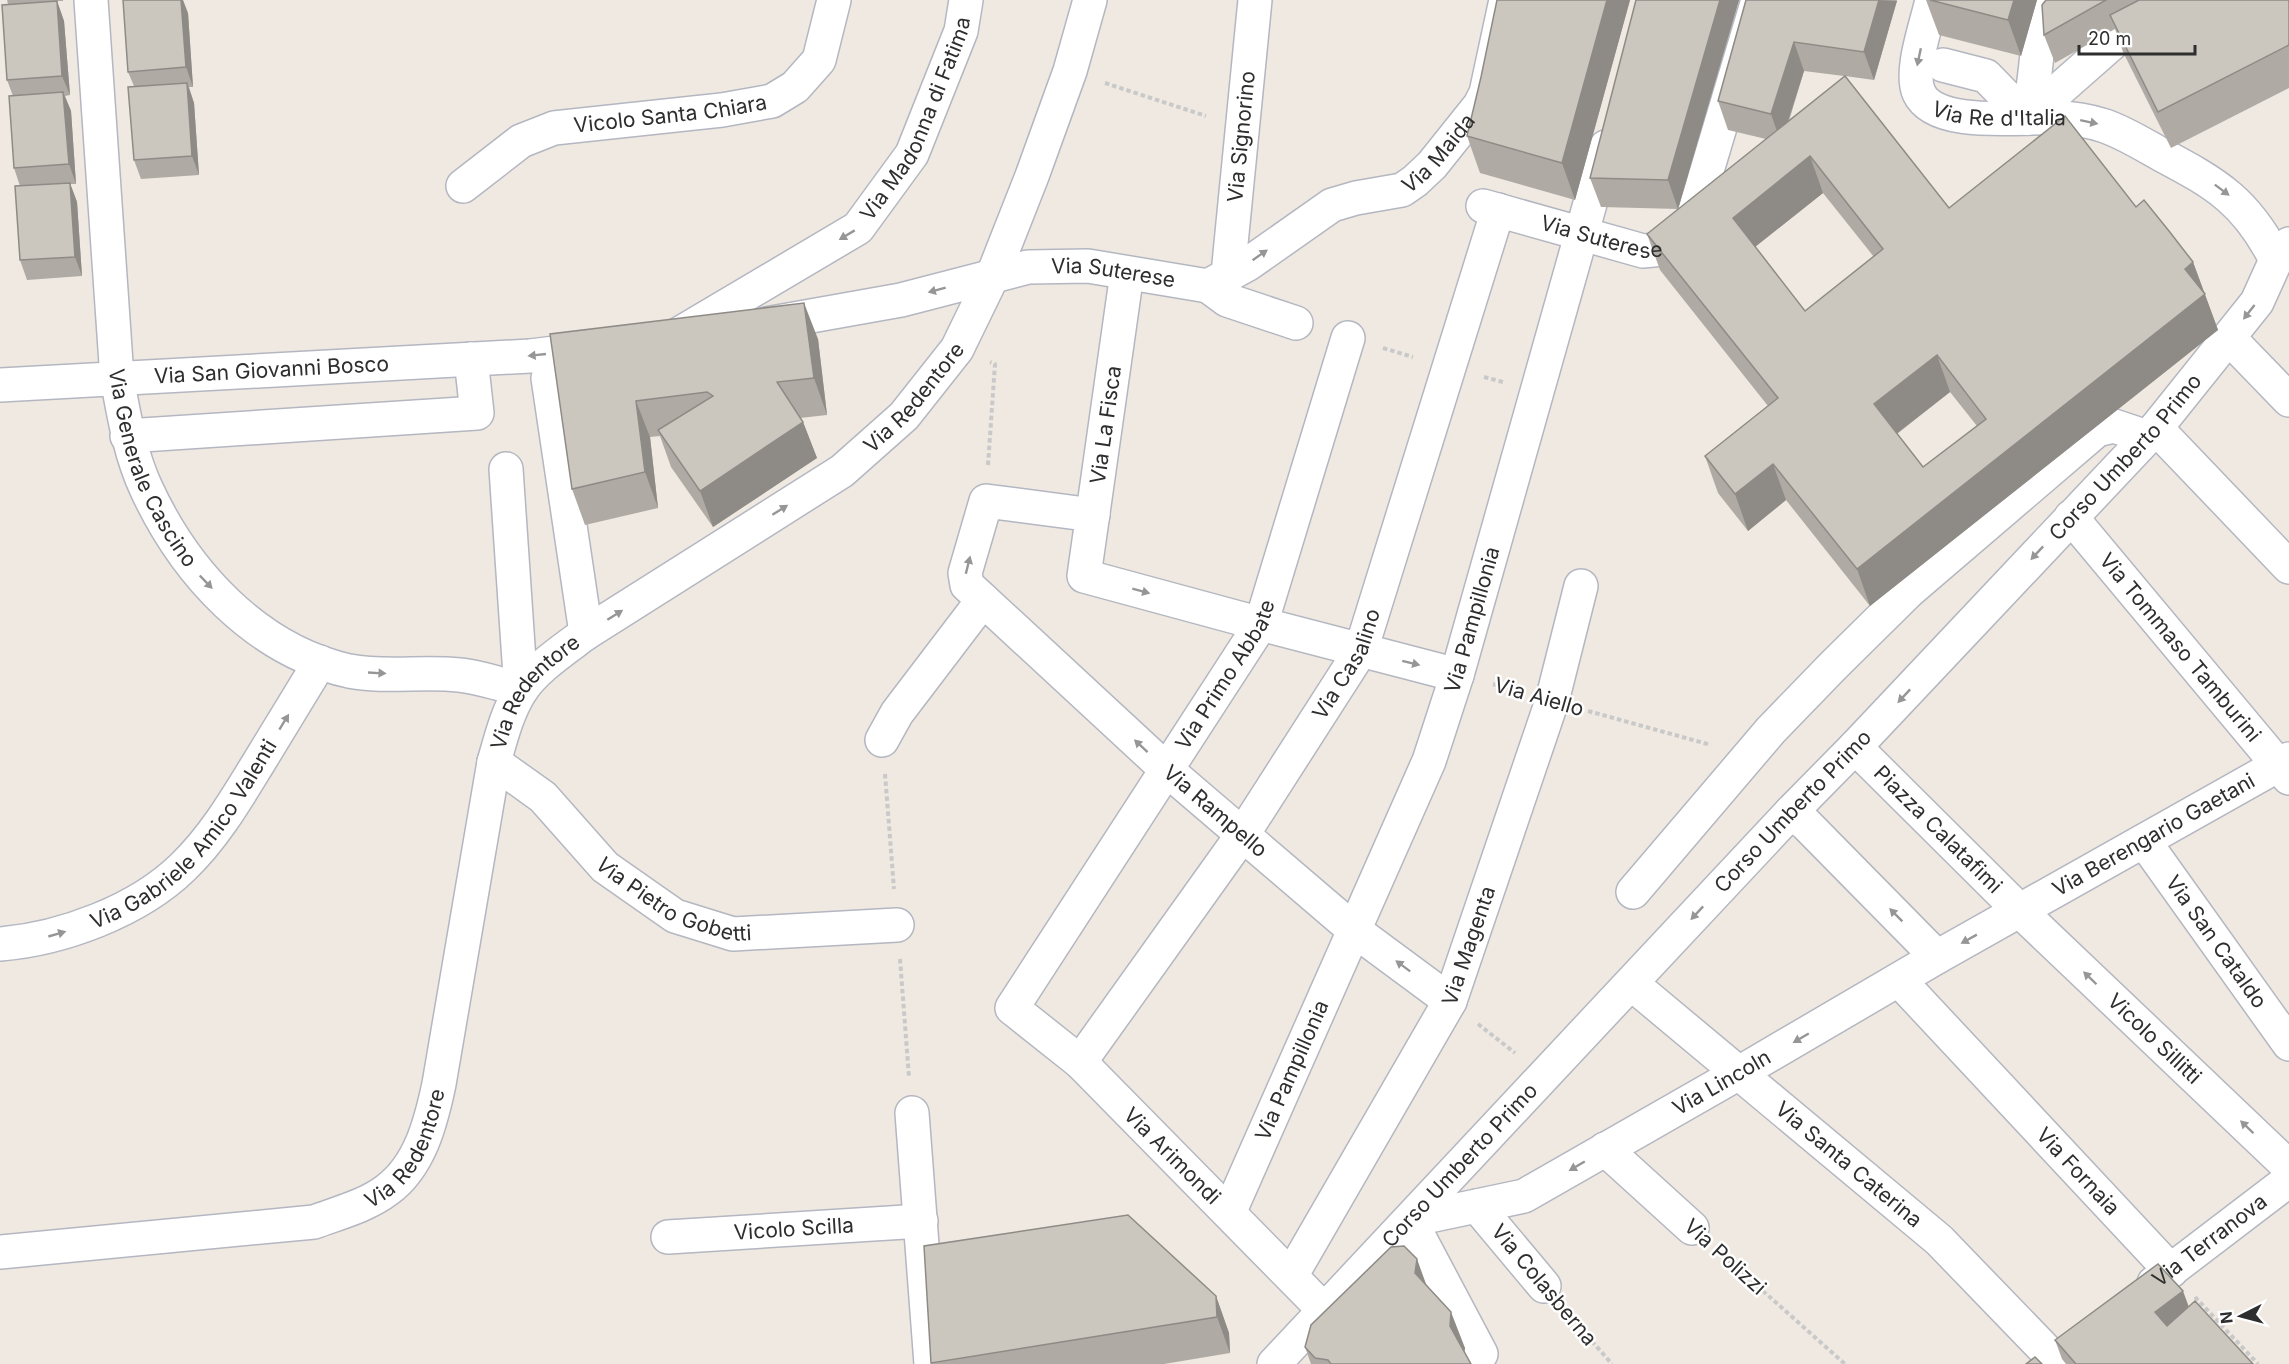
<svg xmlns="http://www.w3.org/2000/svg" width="2289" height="1364" viewBox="0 0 2289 1364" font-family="Inter,sans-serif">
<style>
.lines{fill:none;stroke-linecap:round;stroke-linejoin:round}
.minor-casing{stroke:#b4b7c1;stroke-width:36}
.path{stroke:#c9c9c9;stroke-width:4;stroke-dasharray:4.5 3;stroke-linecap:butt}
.minor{stroke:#fff;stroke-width:33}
.wall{fill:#afaba4;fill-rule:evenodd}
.shaded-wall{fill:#8e8b86}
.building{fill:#cbc7bf;stroke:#8e8b86;stroke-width:1.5;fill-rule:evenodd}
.oneway{fill:#969696}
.labels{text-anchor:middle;stroke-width:5;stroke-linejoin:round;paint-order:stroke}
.street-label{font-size:21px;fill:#2e2e2e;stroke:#fff}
</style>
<rect width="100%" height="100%" fill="#efe9e1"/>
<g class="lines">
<defs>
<g id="minor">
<path id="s1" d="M91 0 117 378C124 415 130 454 146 488 185 573 256 650 349 671 385 678 423 671 459 675 480 677 500 684 521 690"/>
<path id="s2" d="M1932 0C1927 24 1909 71 1919 93 1936 129 2022 116 2056 118 2072 118 2090 121 2105 126 2125 133 2144 145 2162 155 2217 184 2247 202 2276 260"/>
<path d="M1943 65 1986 76 2027 118"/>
<path d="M2027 118 2119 37 2188 0"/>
<path d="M2027 118C2038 79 2035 38 2046 0"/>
<path id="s3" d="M463 186 521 141 554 128 722 110 772 101 795 87 819 60 834 0"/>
<path id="s4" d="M1483 206 1643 251C1670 249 1679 249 1691 224L1758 0"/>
<path d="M1127 273 1084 576 1261 624 1457 675"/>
<path id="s5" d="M1228 274 1255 0"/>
<path d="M1208 286 1227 300 1296 323"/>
<path id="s6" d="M766 324 901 300 1028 267 1088 266 1208 286 1248 264 1332 205 1356 198 1402 190 1415 181 1432 165 1480 105 1486 93 1506 0"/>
<path id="s7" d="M674 337 858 228 912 154 961 31 966 0"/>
<path d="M2229 338 2289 400"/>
<path d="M548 378 586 633"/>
<path id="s8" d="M0 385 530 356 596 348"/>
<path d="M2156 428 2289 567"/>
<path d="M127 436 477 413 471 359"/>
<path d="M506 469 521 690"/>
<path id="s9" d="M1093 515 986 501 965 573 967 585 1167 770 1354 930 1450 1001"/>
<path id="s10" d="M2071 517 2289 778"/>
<path d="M882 740 897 713 983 600"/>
<path id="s11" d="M1855 747 2020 911 2289 1167"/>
<path id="s12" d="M494 762 543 797 605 867 675 916 733 934 897 925"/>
<path d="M1791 812 1806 824 1937 957"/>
<path id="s13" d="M2144 841 2289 1044"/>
<path d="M1633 892 1771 730 1833 666 1909 591 2097 430 2114 426 2147 437"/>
<path id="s14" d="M0 944C62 939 138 911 183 867 213 838 234 803 256 767 277 732 299 697 320 662"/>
<path id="s15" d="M1899 980 2171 1271"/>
<path id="s16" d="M1632 984 1939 1240 2053 1358"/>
<path id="s17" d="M1080 1062 1243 834 1361 650 1498 210"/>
<path d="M912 1113 931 1364"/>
<path d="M1605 1149 1692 1228"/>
<path d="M1477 1206 1544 1286"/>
<path id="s18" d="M1229 1213 1429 761 1457 675 1606 147"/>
<path id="s19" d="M668 1237 921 1221"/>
<path id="s20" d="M0 1252 314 1222C338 1213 366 1206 387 1190 420 1166 431 1122 439 1084L494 762C501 738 507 713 520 692 534 669 565 649 586 633L842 471 904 416 957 349 993 275 1032 176 1070 71 1090 0"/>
<path id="s21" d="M1291 1276 1450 1001 1552 701 1581 586"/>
<path id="s22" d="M2154 1283 2289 1180"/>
<path id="s23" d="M1324 1310 1080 1062 1012 1008 1261 624 1348 338"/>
<path id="s24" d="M1481 1354 1410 1220 1524 1196 1739 1073 1937 957 2289 759"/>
<path id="s25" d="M1274 1364 1791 812 1855 747 2156 428 2257 302 2276 260 2289 244"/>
</g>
</defs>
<use href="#minor" class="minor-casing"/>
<path class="path" d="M1105 83 1206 116
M1383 348 1413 357
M1484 377 1503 382
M988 465 995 364 990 362
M1493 684 1517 691
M1588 711 1711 745
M885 774 894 889
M900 959 909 1077
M1478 1024 1515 1053
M1718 1251 1845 1364
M2195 1297 2258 1364
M1567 1313 1612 1364"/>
<use href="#minor" class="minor"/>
</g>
<path class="wall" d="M7 0H63V1H57L64 21 70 95 65 96 71 111 76 184H70L77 202 82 276 27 280 20 260V186L14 168 13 96 7 80 8 4Z
M1497 0H1630L1575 200 1480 173 1467 136 1481 77Z
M1636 0H1739L1678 209 1601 207 1590 178Z
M1746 0H1897L1874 80 1845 76 1949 208 2136 207 2193 262 2218 330 1870 606 1786 500 1748 531 1718 493 1705 456 1768 406 1660 270 1647 234 1766 139 1728 130 1718 101ZM1804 71 1844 76 1789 121ZM1823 193 1874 257 1805 311 1755 247ZM1950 392 1977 426 1923 467 1897 434Z
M1926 0H2037L2021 56 1939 35Z
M2046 0H2289V88L2171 148 2123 52 2115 29 2055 63 2044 35Z
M188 13 193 87H189L194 103 199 175 141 179 134 160V86L128 72Z
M550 334 818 339 827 415 800 418 803 422 817 458 713 527 671 467 660 436 650 437 658 508 585 525 572 489Z
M924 1246 1216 1296 1229 1333 1230 1353 1164 1364H931Z
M1426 1285 1465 1348 1464 1352 1471 1364H1311L1305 1347Z
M2189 1306 2253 1364H2066L2062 1359 2055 1340Z"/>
<path class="shaded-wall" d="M181 0H183L188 13 193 87 186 67Z
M1607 0H1630L1575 200 1562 163Z
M1720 0H1739L1678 209 1668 180Z
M1879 0 1897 1 1874 80 1864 52Z
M2014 0H2037L2021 56 2008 20Z
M57 1 64 21 70 95 62 76Z
M1794 42 1804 71 1781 143 1771 114Z
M187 83 194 103 199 175 192 156Z
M63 92 71 111 76 184 69 164Z
M1810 156 1823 193 1746 254 1733 218Z
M70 183 77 202 82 276 75 257Z
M2193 262 2218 330 1870 606 1857 569Z
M804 303 818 339 827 415 814 378Z
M1937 355 1950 392 1887 441 1874 404Z
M636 401 650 437 658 508 645 472Z
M803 422 817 458 713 527 700 491Z
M1773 464 1786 500 1748 531 1735 494Z
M1417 1259 1430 1295 1415 1273Z
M2183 1291 2190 1310 2163 1331 2155 1312Z
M1216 1296 1229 1333 1230 1353 1217 1317Z
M1451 1312 1465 1348 1463 1362 1450 1326Z"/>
<path class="building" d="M123 0H181L186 67 128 72Z
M1497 0H1607L1562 163 1467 136 1481 77Z
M1636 0H1720L1668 180 1590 178Z
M1746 0H1879L1864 52 1794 42 1771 114 1718 101Z
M1930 0H2014L2008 20Z
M2046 0H2106L2044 35 2042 5Z
M2139 0H2289V45L2158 112 2110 15Z
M57 1 62 76 7 80 2 5Z
M1845 76 1949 208 2065 116 2136 207 2144 200 2169 231 2193 262 2185 269 2205 294 1857 569 1773 464 1735 494 1705 456 1778 398 1647 234ZM1810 156 1883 249 1805 311 1733 218ZM1937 355 1986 419 1923 467 1874 404Z
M187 83 192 156 134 160 128 87Z
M63 92 69 164 14 168 9 96Z
M70 183 75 257 20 260 15 186Z
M804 303 814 378 777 382 803 422 700 491 658 430 713 396 707 392 636 401 645 472 572 489 550 334Z
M1128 1215 1216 1296 1217 1317 931 1363 924 1246Z
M1404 1246 1417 1259 1415 1273 1451 1312 1450 1326 1471 1364H1331L1328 1360 1315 1358 1305 1347 1311 1325 1391 1247Z
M2158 1264 2183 1291 2155 1312 2167 1326 2195 1301 2253 1364H2076L2055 1340Z
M2035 1357 2042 1364H2026Z"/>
<defs><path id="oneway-solid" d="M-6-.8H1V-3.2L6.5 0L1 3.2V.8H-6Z" transform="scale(1.5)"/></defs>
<g class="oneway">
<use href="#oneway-solid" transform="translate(1919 57) rotate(102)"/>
<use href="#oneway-solid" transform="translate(2089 122) rotate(12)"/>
<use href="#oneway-solid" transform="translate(2222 190) rotate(37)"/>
<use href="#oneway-solid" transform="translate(847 235) rotate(149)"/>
<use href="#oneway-solid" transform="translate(1260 255) rotate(-35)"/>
<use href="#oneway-solid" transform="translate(937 290) rotate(165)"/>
<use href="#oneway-solid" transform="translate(2249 312) rotate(128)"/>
<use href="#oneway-solid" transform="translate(537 355) rotate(174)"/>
<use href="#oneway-solid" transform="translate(780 510) rotate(-32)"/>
<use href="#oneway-solid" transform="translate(2037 553) rotate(133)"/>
<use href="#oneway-solid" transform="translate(968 565) rotate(-76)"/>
<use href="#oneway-solid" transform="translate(206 582) rotate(46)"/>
<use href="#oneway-solid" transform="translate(1141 591) rotate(15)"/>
<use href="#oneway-solid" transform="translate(615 615) rotate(-32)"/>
<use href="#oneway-solid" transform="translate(1411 663) rotate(14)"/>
<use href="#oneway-solid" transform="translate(377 673) rotate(3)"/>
<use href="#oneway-solid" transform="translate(1904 696) rotate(133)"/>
<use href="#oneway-solid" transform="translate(284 722) rotate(-59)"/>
<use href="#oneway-solid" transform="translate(1141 746) rotate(-137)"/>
<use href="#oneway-solid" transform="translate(1697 913) rotate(133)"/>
<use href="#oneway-solid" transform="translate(1896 915) rotate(-135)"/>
<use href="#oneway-solid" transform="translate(57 934) rotate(-16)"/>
<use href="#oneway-solid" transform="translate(1969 939) rotate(151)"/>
<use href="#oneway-solid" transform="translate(1403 966) rotate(-143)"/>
<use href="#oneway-solid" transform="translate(2090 978) rotate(-136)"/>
<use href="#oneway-solid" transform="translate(1801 1038) rotate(150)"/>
<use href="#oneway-solid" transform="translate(2247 1127) rotate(-136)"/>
<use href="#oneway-solid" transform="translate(1577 1166) rotate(150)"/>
</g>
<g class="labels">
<g class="street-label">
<text dy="7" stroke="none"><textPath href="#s2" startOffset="183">Via Re d'Italia</textPath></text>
<text dy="7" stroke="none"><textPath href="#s3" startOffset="226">Vicolo Santa Chiara</textPath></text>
<text dy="7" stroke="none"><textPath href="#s7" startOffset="339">Via Madonna di Fatima</textPath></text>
<text dy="7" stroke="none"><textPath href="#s5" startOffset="138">Via Signorino</textPath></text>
<text dy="7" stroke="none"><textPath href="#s6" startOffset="722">Via Maida</textPath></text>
<text dy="7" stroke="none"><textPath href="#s4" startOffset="123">Via Suterese</textPath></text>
<text dy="7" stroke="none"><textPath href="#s6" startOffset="354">Via Suterese</textPath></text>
<text dy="7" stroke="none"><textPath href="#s8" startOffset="272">Via San Giovanni Bosco</textPath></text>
<text dy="7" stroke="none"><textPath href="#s20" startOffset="1413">Via Redentore</textPath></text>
<text transform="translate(1106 425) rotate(-82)" y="7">Via La Fisca</text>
<text dy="7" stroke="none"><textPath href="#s25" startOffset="1244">Corso Umberto Primo</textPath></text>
<text dy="7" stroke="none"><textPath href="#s1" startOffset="476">Via Generale Cascino</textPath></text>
<text dy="7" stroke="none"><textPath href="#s18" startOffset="642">Via Pampillonia</textPath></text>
<text dy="7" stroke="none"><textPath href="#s10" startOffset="170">Via Tommaso Tamburini</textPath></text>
<text dy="7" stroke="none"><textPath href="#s17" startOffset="480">Via Casalino</textPath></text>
<text dy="7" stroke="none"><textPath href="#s23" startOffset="831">Via Primo Abbate</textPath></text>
<text dy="7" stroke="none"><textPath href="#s20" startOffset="926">Via Redentore</textPath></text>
<text transform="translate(1539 697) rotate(16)" y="7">Via Aiello</text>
<text dy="7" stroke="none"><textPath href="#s9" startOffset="531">Via Rampello</textPath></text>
<text dy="7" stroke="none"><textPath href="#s25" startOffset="758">Corso Umberto Primo</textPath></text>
<text dy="7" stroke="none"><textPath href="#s14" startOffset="225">Via Gabriele Amico Valenti</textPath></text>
<text dy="7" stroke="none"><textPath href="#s11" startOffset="117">Piazza Calatafimi</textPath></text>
<text dy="7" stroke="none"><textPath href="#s24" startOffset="994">Via Berengario Gaetani</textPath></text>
<text dy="7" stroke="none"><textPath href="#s12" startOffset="232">Via Pietro Gobetti</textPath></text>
<text dy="7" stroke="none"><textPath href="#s13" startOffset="124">Via San Cataldo</textPath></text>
<text dy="7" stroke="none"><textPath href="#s21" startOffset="376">Via Magenta</textPath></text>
<text dy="7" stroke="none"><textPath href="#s11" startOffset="418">Vicolo Sillitti</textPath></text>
<text dy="7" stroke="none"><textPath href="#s18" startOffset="156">Via Pampillonia</textPath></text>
<text dy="7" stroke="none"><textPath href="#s24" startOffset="496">Via Lincoln</textPath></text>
<text dy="7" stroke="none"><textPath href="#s20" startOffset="441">Via Redentore</textPath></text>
<text transform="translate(1172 1156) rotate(45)" y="7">Via Arimondi</text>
<text dy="7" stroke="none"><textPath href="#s16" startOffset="282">Via Santa Caterina</textPath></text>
<text dy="7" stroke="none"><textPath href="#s25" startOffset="272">Corso Umberto Primo</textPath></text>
<text dy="7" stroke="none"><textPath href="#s15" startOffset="262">Via Fornaia</textPath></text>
<text dy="7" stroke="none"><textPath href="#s19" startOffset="126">Vicolo Scilla</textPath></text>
<text dy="7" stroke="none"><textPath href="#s22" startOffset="70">Via Terranova</textPath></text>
<text transform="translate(1725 1257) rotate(42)" y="7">Via Polizzi</text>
<text transform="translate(1544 1285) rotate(50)" y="7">Via Colasberna</text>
</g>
</g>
<g transform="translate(2241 1316) rotate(264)" stroke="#ffffff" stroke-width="4.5" paint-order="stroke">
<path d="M0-4.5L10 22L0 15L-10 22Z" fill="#2e2e2e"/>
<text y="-9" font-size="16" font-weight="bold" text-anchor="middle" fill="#2e2e2e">N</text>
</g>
<path d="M2079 45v9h116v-9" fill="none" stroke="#2e2e2e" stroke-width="3"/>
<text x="2088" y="45" font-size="18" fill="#2e2e2e" stroke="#ffffff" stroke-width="4.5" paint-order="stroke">20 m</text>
</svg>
